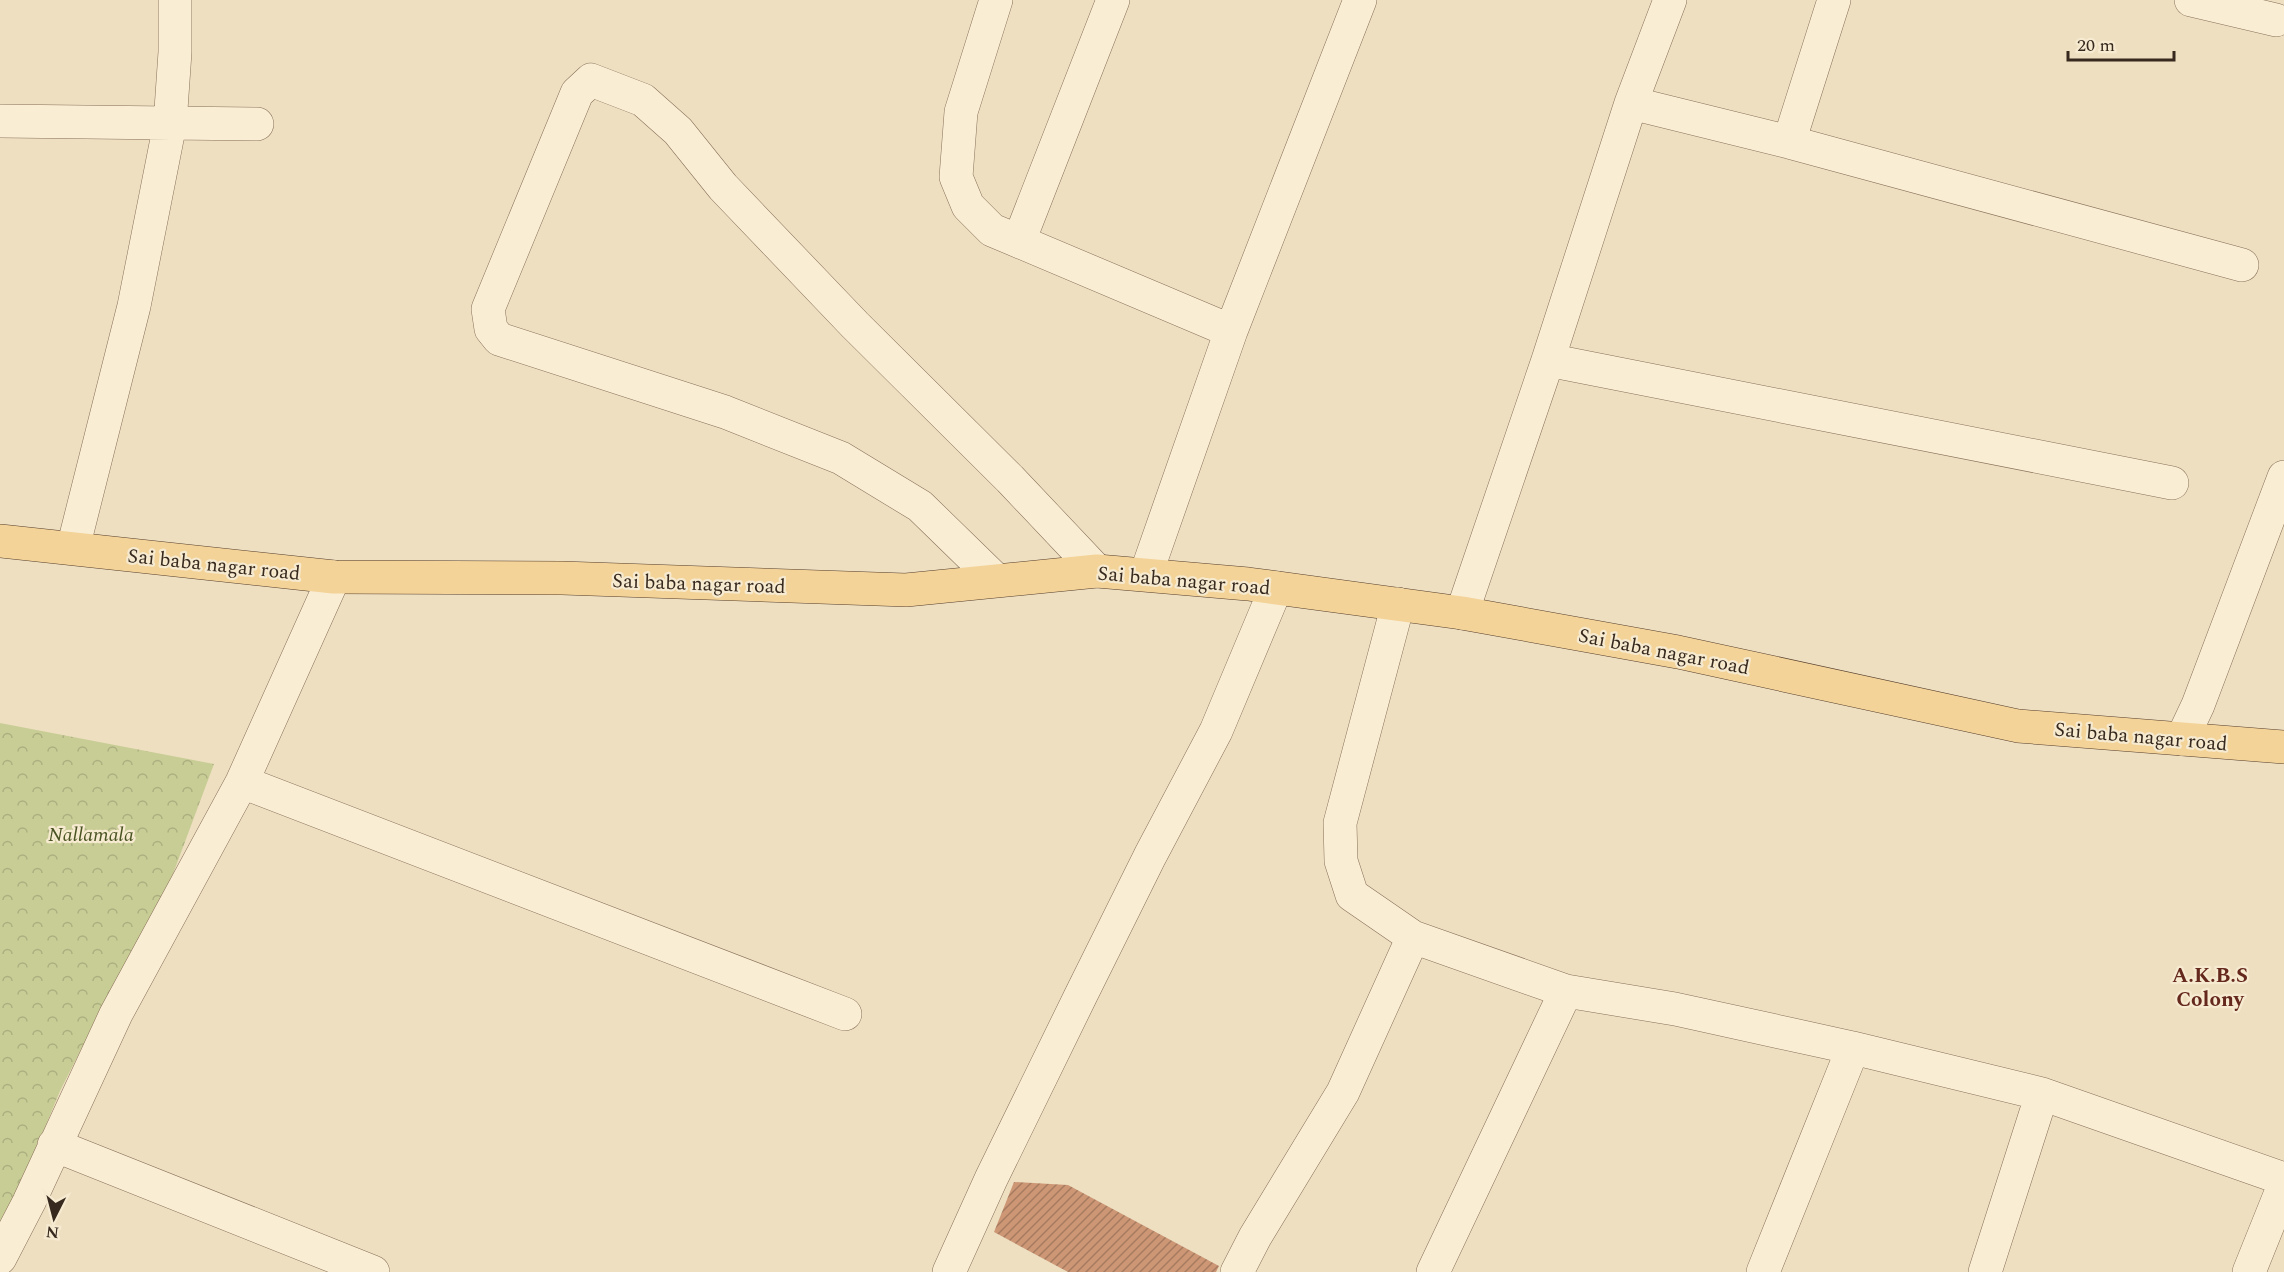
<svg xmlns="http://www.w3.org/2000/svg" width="2284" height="1272" viewBox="0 0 2284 1272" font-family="Spectral,serif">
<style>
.forest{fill:url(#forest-crowns)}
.building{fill:url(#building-hatch)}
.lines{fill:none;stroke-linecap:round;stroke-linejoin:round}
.minor-casing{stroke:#887058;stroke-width:34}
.major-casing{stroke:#563e2d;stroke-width:34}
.minor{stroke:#f9edd4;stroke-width:33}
.major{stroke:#f3d398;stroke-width:33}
.labels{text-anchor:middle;stroke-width:4.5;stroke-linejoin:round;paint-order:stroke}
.street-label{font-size:20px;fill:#37291d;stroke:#f6ead0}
.park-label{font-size:20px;font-style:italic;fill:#4a5423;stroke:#f6ead0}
.neighbourhood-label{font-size:21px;font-weight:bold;fill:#65281c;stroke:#f6ead0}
</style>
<defs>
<pattern id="forest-crowns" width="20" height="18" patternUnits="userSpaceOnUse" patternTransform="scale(1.5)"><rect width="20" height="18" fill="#c8cd95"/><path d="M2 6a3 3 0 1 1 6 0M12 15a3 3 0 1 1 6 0" fill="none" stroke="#acb080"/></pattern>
<pattern id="building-hatch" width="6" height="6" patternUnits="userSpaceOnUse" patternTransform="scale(1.5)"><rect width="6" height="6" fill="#cd9776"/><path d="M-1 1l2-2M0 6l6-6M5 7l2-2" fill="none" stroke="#a77b60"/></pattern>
</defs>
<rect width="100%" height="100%" fill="#eedfc1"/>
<path class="forest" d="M0 723 214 764 167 890 119 974 60 1091 7 1219 0 1231Z"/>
<path class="building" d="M1014 1182 1068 1185 1219 1266 1216 1272H1068L994 1232Z"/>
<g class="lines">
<defs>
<path id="minor" d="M996 0 961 112 956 177 968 206 992 230 1231 331
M2191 0 2276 20
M1631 103 1789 142 2242 265
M0 121 257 124
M1789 142 1834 0
M1019 241 1113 0
M1548 360 2172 483
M73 548 134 306 170 124 175 52V0
M1146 574 1231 331 1360 0
M996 580 920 506 841 458 725 412 499 339 491 329 488 309 577 93 591 80 643 100 678 131 723 187 855 325 1010 479 1097 571
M1398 604 1340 823 1341 861 1352 895 1413 937 1566 991 1433 1272
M1462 613 1548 360 1631 103 1670 0
M2182 739 2198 705 2284 477
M242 782 845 1014
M1566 991 1675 1009 1853 1048 2042 1094 2284 1179
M54 1145 373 1272
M0 1258 29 1202 116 1014 242 782 334 577
M949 1272 991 1179 1080 997 1150 856 1216 731 1276 588
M1237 1272 1255 1237 1343 1092 1413 937
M1763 1272 1853 1048
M1985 1272 2042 1094
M2249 1272 2284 1185"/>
<path id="major" d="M0 541 334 577 562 578 906 590 1097 571 1248 584 1462 613 1678 652 2018 726 2284 747"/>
</defs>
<use href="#minor" class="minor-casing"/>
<use href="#major" class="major-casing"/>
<use href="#minor" class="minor"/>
<use href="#major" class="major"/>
</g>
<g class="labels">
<g class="street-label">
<text transform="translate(214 564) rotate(6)" y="7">Sai baba nagar road</text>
<text transform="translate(1184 580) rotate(5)" y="7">Sai baba nagar road</text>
<text transform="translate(699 583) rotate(2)" y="7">Sai baba nagar road</text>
<text transform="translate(1664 651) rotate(11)" y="7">Sai baba nagar road</text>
<text transform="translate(2141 736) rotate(5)" y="7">Sai baba nagar road</text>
</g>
<g class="park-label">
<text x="91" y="841">Nallamala</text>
</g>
<g class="neighbourhood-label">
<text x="2210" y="982">A.K.B.S<tspan x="2210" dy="24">Colony</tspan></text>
</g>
</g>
<g transform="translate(54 1218) rotate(186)" stroke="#f6ead0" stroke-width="4.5" paint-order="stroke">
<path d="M0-4.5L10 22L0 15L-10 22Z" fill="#37291d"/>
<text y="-9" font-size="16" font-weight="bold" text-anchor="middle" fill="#37291d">N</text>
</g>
<path d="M2068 51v9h106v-9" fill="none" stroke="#37291d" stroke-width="3"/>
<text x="2077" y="51" font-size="18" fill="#37291d" stroke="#f6ead0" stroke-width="4.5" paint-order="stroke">20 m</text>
</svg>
